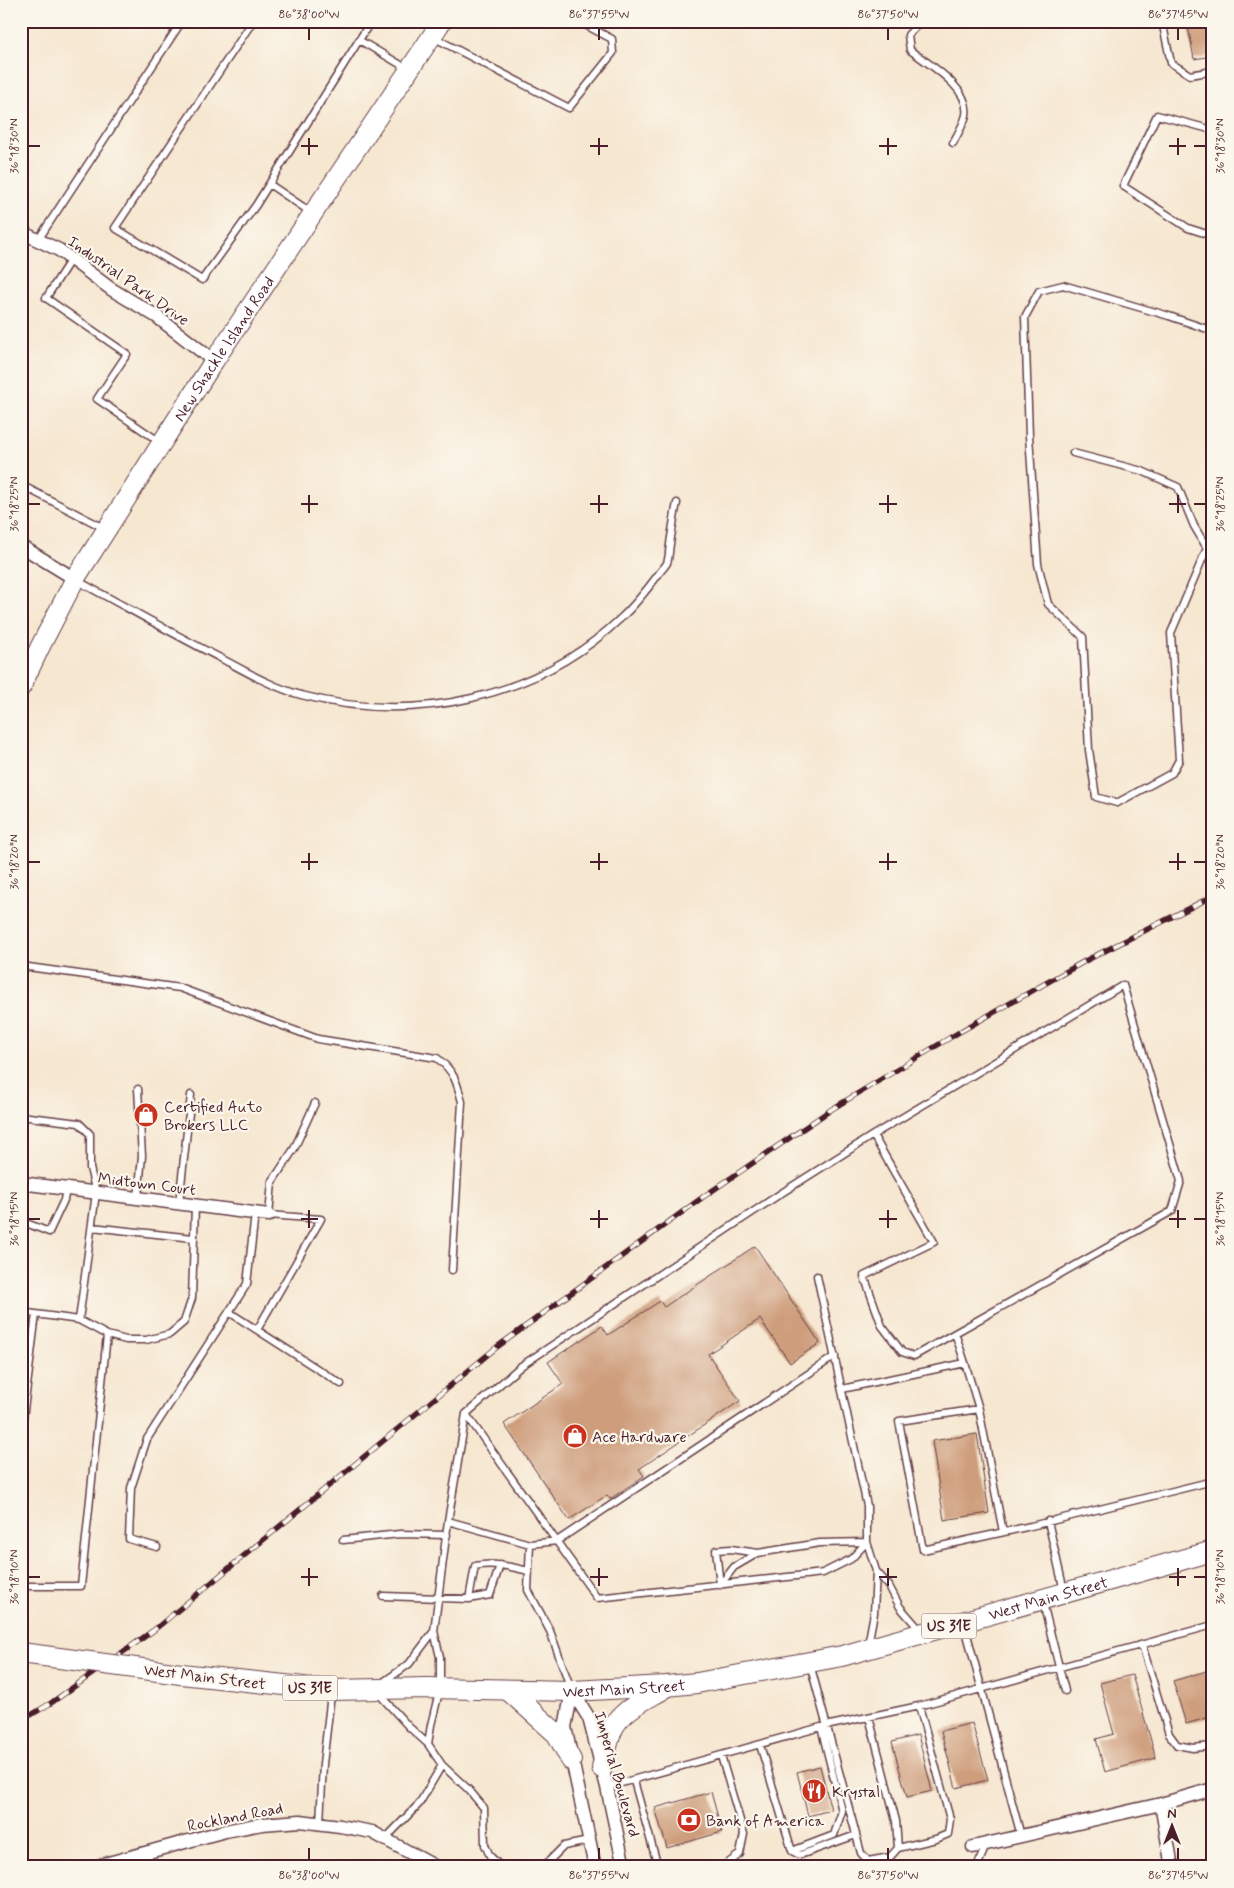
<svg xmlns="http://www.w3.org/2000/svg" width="1234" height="1888" viewBox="0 0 1234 1888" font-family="Mynerve,sans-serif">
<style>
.building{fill:#ce9d7b}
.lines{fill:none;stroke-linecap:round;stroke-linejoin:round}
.service-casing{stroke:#643d44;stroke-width:9}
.minor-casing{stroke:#643d44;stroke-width:15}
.secondary-casing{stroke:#643d44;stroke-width:21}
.primary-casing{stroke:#643d44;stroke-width:22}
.service{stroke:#fff;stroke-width:6}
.minor{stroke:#fff;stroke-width:12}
.secondary{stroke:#fff;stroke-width:19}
.primary{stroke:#fff;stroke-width:20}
.rail-casing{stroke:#4a1f2b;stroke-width:5.5}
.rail{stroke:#fbf7ec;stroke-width:4;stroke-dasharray:11;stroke-linecap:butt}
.primary-bridge-casing{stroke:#643d44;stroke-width:22;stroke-linecap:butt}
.primary-bridge{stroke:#fff;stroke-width:20}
.ticks{fill:none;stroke:#4a1f2b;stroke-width:2}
.labels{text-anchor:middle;stroke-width:4.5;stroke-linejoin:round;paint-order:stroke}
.shield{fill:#fbf7ec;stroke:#7f6065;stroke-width:1}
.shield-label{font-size:15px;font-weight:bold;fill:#4a1f2b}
.street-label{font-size:16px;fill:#4a1f2b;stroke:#fbf7ec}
.poi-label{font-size:16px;fill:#4a1f2b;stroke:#fbf7ec;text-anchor:start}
.neatline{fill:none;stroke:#4a1f2b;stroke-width:2}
.ticks-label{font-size:12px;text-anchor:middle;fill:#4a1f2b}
</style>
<rect width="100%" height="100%" fill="#fbf7ec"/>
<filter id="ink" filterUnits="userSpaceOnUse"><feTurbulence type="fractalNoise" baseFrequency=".02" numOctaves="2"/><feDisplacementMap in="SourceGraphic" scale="10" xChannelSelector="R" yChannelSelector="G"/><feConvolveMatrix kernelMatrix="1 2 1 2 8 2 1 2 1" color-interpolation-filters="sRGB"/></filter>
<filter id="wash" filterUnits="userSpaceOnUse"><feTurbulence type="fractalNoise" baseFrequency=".0096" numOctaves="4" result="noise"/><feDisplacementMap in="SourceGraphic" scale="20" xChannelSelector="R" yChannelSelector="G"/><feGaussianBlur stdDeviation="1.12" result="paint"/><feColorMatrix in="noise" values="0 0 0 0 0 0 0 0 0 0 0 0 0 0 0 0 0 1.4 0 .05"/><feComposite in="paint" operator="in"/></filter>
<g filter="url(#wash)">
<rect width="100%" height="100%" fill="#f6e7d1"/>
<g id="blocks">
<path class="building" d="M1187 21H1213V56L1194 59Z
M755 1246 820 1343 790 1363 760 1319 708 1354 740 1401 639 1469 644 1476 610 1499 607 1495 569 1520 504 1424 563 1384 548 1362 602 1326 608 1335 660 1301 664 1307Z
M977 1434 989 1513 944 1520 932 1441Z
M1213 1669V1716L1186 1724 1173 1681Z
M1132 1675 1156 1758 1105 1772 1096 1739 1114 1734 1100 1683Z
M972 1723 988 1780 956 1788 941 1731Z
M918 1735 932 1791 907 1797 892 1742Z
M820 1766 831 1810 808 1816 797 1772Z
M711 1792 722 1832 667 1848 655 1808Z"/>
</g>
</g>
<g filter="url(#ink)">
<use href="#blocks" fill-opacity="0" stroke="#643d44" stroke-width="1"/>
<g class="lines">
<defs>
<path id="service" d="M253 21 115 228 202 280 256 205 371 21
M921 21 908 35 910 50C928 64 971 88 966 115 964 124 957 135 953 143
M1162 21 1171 63 1190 75 1213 71
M433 37 569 108 613 53 612 39 578 21
M359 40 408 69
M1213 130 1157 115 1123 186 1188 228 1213 236
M269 184 312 213
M38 240 182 21
M71 259 46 298 127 354 97 399 160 442
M1073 453 1142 471 1178 487 1194 526 1207 548 1213 546
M21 485 106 529
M1207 548 1171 633 1179 760 1172 773 1117 803 1096 797 1089 750 1083 637 1048 604 1038 564 1029 436 1025 317 1039 291 1063 285 1169 316 1213 331
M76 580C126 607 175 635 226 661 250 674 275 688 301 695 414 725 536 699 621 618 635 605 646 591 658 575 660 571 665 567 667 563 669 558 669 550 670 544 672 531 674 517 677 503
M21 966 180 988 318 1039 437 1058C454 1071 457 1082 462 1102L452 1270
M21 1116 79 1123 90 1134V1168L96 1193 79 1320
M138 1198 142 1156 138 1089
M179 1203 191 1095
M21 1221 49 1232 64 1200 66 1189
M92 1227 193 1238
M817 1276 867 1506V1542L876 1571 874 1613 868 1645
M21 1312 79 1320 107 1335 81 1586H21
M229 1312 341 1384
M257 1330 321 1219 269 1215 272 1182 294 1149 315 1103
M107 1335 126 1340H146L170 1334 184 1322 192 1298 195 1206
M965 1363 979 1409 899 1421 923 1550 1031 1526 1213 1481
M842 1389 965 1363 955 1333 1172 1211 1181 1181 1123 985 873 1135
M979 1409 1003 1532
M466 1414 597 1598 823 1573 851 1559 867 1542
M21 1434 36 1314
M448 1521 530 1544 528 1590 550 1631 571 1689
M1048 1521 1064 1591
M343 1540 400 1534 447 1535
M530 1544 557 1541 835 1356
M157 1547 129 1539 131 1488 147 1439 247 1284 255 1213
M876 1571 889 1586 900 1607 920 1630
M720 1585 716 1550 731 1549 758 1553 820 1543 867 1542
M720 1585 734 1567 758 1553
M383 1596 469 1599 490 1595 500 1565
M469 1599 475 1566C494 1562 511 1567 529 1571
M1043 1603 1065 1691
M964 1623 1021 1836
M1142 1645 1169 1734 1177 1745 1193 1748 1213 1746
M810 1664 861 1853 868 1861 890 1857 898 1848 896 1821 869 1717
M382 1683 409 1664 434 1631
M378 1693 409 1727 428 1744 442 1765 469 1790 484 1808 485 1845 490 1856 501 1867
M428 1744 431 1725 440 1688V1657L434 1631 448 1521 466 1414 521 1366 780 1194 873 1135 934 1242 864 1276 882 1326 902 1352 914 1356 955 1333
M760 1745 792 1851 800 1855 856 1835
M634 1781 658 1867
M607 1787 821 1727 919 1706 1213 1625
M320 1823 323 1764 331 1694
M385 1839 419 1804 442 1765
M898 1848 936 1839 948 1834 950 1819 919 1706
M792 1851 834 1835 842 1811 821 1727
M543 1867 564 1846 589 1841
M716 1867 727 1864 740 1854 744 1834 721 1756
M977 1867 986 1845"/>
<path id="minor" d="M21 232 59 250 111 289 156 316 214 361
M21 546 75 579
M21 1183 269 1215
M572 1691 589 1718 607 1787 624 1867
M572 1691 565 1727 595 1867
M1161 1804 1172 1867
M973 1847 1161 1804 1213 1789
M94 1867 225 1831 262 1824 300 1821 340 1826 372 1832 436 1867"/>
<g id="secondary">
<path id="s1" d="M21 687 41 645 75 579 214 361 442 21"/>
</g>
<g id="primary">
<path id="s2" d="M181 1674 332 1690 427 1688 572 1691 666 1686 697 1683 842 1656 1213 1551"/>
<path d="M508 1690 557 1734 571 1760"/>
<path d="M602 1768C605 1756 607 1744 611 1733 619 1710 645 1700 665 1688"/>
</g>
</defs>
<use href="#service" class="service-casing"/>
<use href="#minor" class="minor-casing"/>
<use href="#secondary" class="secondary-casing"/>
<use href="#primary" class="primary-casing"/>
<use href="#service" class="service"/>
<use href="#minor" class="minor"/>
<use href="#secondary" class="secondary"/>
<use href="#primary" class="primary"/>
<defs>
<path id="rail" d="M21 1721 51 1703 154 1630 497 1347 703 1197 832 1109 961 1031 1085 961 1213 896"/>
</defs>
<use href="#rail" class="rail-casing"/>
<use href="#rail" class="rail"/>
<defs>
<path id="primary-bridge" d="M21 1653 181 1674"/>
</defs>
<use href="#primary-bridge" class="primary-bridge-casing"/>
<use href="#primary-bridge" class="primary-bridge"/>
</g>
</g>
<path class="ticks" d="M309 28V40M599 28V40M888 28V40M1178 28V40M309 138V155M599 138V155M888 138V155M1178 138V155M28 146H40M301 146H318M590 146H608M879 146H897M1169 146H1186M1194 146H1206M309 495V513M599 495V513M888 495V513M1178 495V513M28 504H40M301 504H318M590 504H608M879 504H897M1169 504H1186M1194 504H1206M309 853V870M599 853V870M888 853V870M1178 853V870M28 862H40M301 862H318M590 862H608M879 862H897M1169 862H1186M1194 862H1206M309 1210V1228M599 1210V1228M888 1210V1228M1178 1210V1228M28 1219H40M301 1219H318M590 1219H608M879 1219H897M1169 1219H1186M1194 1219H1206M309 1568V1586M599 1568V1586M888 1568V1586M1178 1568V1586M28 1577H40M301 1577H318M590 1577H608M879 1577H897M1169 1577H1186M1194 1577H1206M309 1848V1860M599 1848V1860M888 1848V1860M1178 1848V1860"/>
<defs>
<symbol id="shop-disc" viewBox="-11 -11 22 22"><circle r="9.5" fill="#c8321e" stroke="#fbf7ec"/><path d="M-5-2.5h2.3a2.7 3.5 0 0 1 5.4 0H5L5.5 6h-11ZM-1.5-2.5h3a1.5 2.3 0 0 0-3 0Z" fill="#fff"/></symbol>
<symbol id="restaurant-disc" viewBox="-11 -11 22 22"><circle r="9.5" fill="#c8321e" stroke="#fbf7ec"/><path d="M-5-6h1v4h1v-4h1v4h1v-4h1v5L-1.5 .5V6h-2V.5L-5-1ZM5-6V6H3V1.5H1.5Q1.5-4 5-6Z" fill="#fff"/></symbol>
<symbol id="bank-disc" viewBox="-11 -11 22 22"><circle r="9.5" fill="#c8321e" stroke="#fbf7ec"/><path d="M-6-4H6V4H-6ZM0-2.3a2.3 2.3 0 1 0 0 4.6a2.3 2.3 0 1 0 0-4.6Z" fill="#fff"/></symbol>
</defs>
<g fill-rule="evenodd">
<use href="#shop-disc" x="132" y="1101" width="28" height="28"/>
<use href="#shop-disc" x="561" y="1422" width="28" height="28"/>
<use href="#restaurant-disc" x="800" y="1777" width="28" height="28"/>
<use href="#bank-disc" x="675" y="1806" width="28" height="28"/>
</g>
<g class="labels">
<g class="shield">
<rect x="921.5" y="1613.5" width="55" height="25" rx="4"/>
<rect x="282.5" y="1675.5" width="55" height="25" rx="4"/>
</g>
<g class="shield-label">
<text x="949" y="1631">US 31E</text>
<text x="310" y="1693">US 31E</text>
</g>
<g class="street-label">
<text transform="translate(129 280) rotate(35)" y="6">Industrial Park Drive</text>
<text dy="6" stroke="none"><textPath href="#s1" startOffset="395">New Shackle Island Road</textPath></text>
<text transform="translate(147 1183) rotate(7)" y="6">Midtown Court</text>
<text dy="6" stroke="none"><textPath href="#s2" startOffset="879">West Main Street</textPath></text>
<text transform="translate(205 1676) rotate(7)" y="6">West Main Street</text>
<text dy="6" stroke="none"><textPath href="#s2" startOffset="444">West Main Street</textPath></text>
<text transform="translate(618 1774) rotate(74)" y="6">Imperial Boulevard</text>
<text transform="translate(235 1816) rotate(-11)" y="6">Rockland Road</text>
</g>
<g class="poi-label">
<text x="164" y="1112">Certified Auto<tspan x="164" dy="18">Brokers LLC</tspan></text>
<text x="592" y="1442">Ace Hardware</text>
<text x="832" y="1797">Krystal</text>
<text x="706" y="1826">Bank of America</text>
</g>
</g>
<rect width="1234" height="1888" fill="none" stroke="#fbf7ec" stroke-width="55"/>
<g transform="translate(1172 1826)" stroke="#fbf7ec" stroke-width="4" paint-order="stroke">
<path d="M0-4L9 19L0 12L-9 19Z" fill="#4a1f2b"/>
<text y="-8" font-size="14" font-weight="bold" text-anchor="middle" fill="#4a1f2b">N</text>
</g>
<rect x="28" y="28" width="1178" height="1832" class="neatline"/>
<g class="ticks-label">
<text x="309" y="18">86°38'00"W</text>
<text x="599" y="18">86°37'55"W</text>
<text x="888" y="18">86°37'50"W</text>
<text x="1178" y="18">86°37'45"W</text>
<text transform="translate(14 146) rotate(-90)" y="4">36°18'30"N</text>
<text transform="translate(1220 146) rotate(-90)" y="4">36°18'30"N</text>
<text transform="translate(14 504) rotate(-90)" y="4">36°18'25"N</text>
<text transform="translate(1220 504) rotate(-90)" y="4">36°18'25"N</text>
<text transform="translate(14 862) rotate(-90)" y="4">36°18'20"N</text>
<text transform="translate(1220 862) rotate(-90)" y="4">36°18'20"N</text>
<text transform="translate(14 1219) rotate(-90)" y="4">36°18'15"N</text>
<text transform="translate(1220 1219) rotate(-90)" y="4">36°18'15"N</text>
<text transform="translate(14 1577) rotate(-90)" y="4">36°18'10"N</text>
<text transform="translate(1220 1577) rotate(-90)" y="4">36°18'10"N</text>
<text x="309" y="1879">86°38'00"W</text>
<text x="599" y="1879">86°37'55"W</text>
<text x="888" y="1879">86°37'50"W</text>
<text x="1178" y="1879">86°37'45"W</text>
</g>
</svg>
